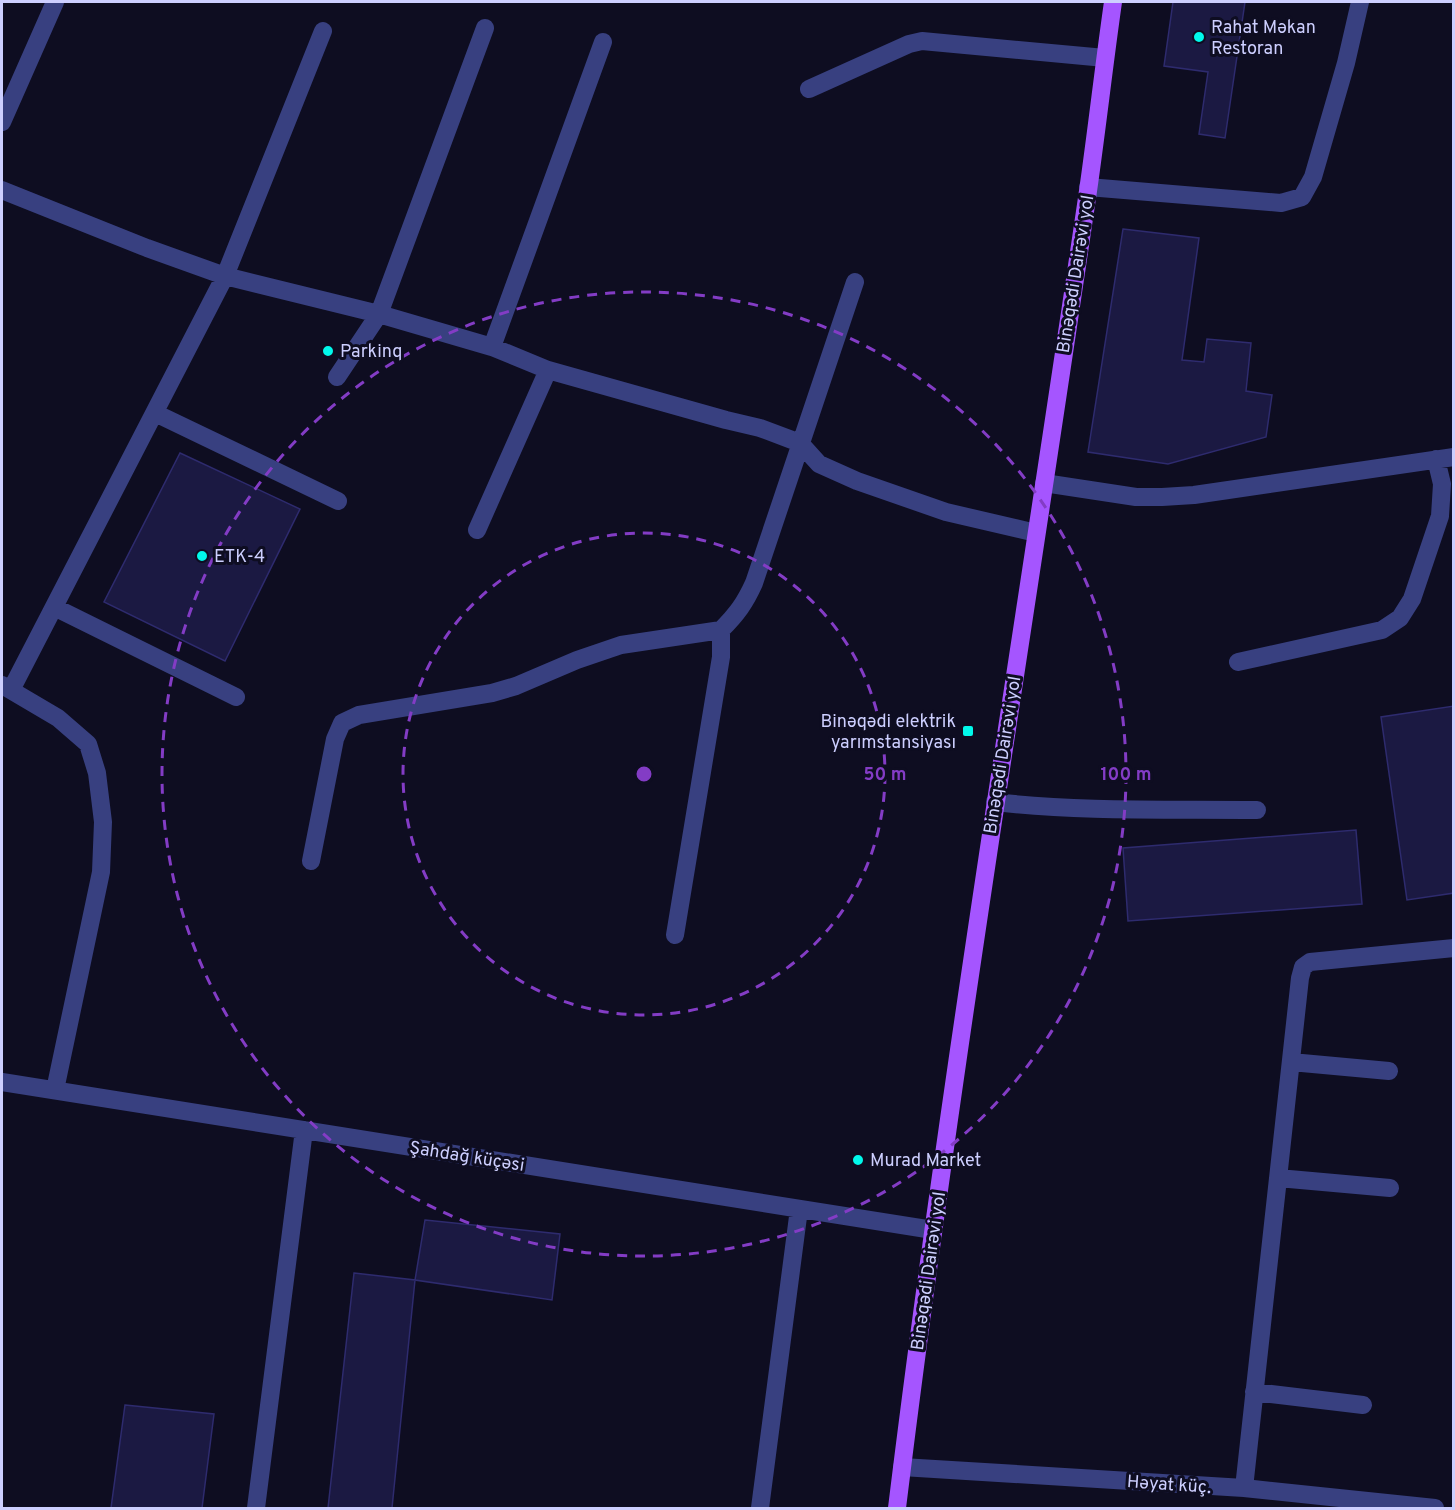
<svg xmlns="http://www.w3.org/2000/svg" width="1455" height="1510" viewBox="0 0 1455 1510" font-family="Overpass,sans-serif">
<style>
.building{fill:#1b1942;stroke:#2e2b6e;stroke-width:1.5}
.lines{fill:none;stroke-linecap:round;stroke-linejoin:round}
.minor{stroke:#384080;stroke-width:18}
.major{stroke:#a555ff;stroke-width:18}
.ring{fill:none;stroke:#833cc5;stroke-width:3;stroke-dasharray:10 8}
.poi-dot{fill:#01f8eb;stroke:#0e0d21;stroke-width:2}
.labels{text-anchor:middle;stroke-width:6;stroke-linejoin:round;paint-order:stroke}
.poi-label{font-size:18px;fill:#cdcfff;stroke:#0e0d21;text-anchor:start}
.street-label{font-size:18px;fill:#cdcfff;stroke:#0e0d21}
.centre{fill:#833cc5;stroke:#0e0d21;stroke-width:3}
.ring-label{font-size:18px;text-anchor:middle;font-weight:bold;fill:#833cc5;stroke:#0e0d21;stroke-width:6;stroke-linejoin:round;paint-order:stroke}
</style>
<rect width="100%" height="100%" fill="#0e0d21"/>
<path class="building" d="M1173 2H1245L1225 138 1199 134 1208 72 1164 66Z
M1123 229 1199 238 1182 360 1204 362 1207 339 1251 343 1246 391 1272 395 1266 437 1168 464 1088 452Z
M180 453 300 509 225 661 104 602Z
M1454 706V893L1407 900 1381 717Z
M1356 830 1362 904 1128 921 1123 848Z
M425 1220 560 1234 552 1300 415 1280Z
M354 1273 415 1280 392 1508H328Z
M125 1405 214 1414 202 1508H111Z"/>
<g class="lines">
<path class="minor" d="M809 89 909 44 922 41 1105 58
M2 122 55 2
M1088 187 1281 203 1302 197 1313 177 1346 63 1360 2
M2 190 147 248 225 276 379 314 492 347 548 370 726 420 760 428 800 443 819 464 857 481 946 512 1036 533
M492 347 603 42
M337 377 379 314 485 28
M155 413 338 501
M1044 483 1136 497H1162L1194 495 1454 457
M477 530 548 370
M54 607 236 697
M1238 662 1382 630 1400 618 1412 599 1440 516 1442 484 1436 459
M2 685 58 718 88 744 97 773 103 822 101 872 55 1090
M11 690 225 276 323 31
M995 802C1081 812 1170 809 1257 810
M311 861 335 739 342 723 359 715 492 693 516 686 577 660 621 645 721 630C737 614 745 603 754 583L855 282
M675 935 721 657V630
M1291 1062 1389 1071
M2 1082 933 1230
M1278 1178 1390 1188
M1254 1392 1363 1405
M902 1467 1244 1488 1435 1508
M1244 1488 1300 978 1303 967 1310 962 1454 948
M256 1508 304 1130
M760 1508 799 1209"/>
<path class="major" d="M897 1508C951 1068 1024 630 1088 191 1097 128 1104 65 1113 2"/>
</g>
<g class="ring">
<circle cx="644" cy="774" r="241"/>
<circle cx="644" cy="774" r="482"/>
</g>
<g class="poi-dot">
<circle cx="1199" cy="37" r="6"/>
<circle cx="328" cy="351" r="6"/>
<circle cx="202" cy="556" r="6"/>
<rect x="962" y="725" width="12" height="12" rx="3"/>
<circle cx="858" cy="1160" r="6"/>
</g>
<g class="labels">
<g class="poi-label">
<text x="1211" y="33">Rahat Məkan<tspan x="1211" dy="21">Restoran</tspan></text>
<text x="340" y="357">Parkinq</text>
<text x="214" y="562">ETK-4</text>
<text x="956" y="727" text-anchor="end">Binəqədi elektrik<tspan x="956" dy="21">yarımstansiyası</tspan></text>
<text x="870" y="1166">Murad Market</text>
</g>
<g class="street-label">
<text transform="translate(1075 274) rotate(-81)" y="6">Binəqədi Dairəvi yol</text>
<text transform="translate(1002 755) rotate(-81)" y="6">Binəqədi Dairəvi yol</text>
<text transform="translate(467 1156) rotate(9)" y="6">Şahdağ küçəsi</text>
<text transform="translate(928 1271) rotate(-82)" y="6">Binəqədi Dairəvi yol</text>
<text transform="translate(1169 1484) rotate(4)" y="6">Həyat küç.</text>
</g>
</g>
<circle cx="644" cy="774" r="9" class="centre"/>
<g class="ring-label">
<text x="885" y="780">50 m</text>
<text x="1126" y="780">100 m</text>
</g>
<rect width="1455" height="1510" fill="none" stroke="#cdcfff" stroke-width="6"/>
</svg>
